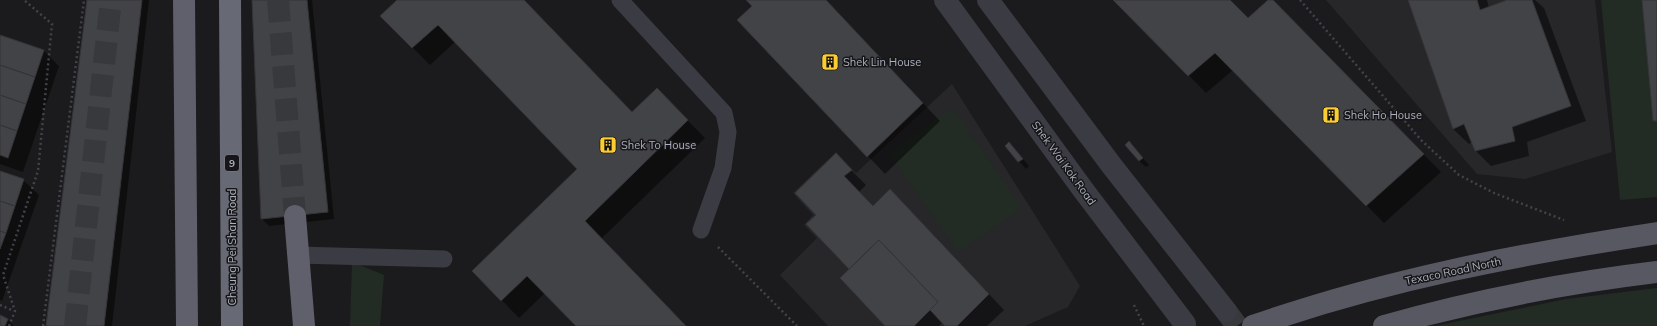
<svg xmlns="http://www.w3.org/2000/svg" width="1657" height="326" viewBox="0 0 1657 326" font-family="Mulish,sans-serif">
<style>
.built{fill:#27272a}
.green{fill:#222c24}
.shadow{fill:#0007}
.building{fill:#424347;stroke:#353539}
.lines{fill:none;stroke-linecap:round;stroke-linejoin:round}
.tertiary-tunnel{stroke:#38393d;stroke-width:22;stroke-dasharray:22 11;stroke-linecap:butt}
.trunk-tunnel{stroke:#38393d;stroke-width:22;stroke-dasharray:22 11;stroke-linecap:butt}
.path{stroke:#41434a;stroke-width:2.5;stroke-dasharray:2 3;stroke-linecap:butt}
.service{stroke:#3b3c43;stroke-width:17}
.tertiary{stroke:#3b3c43;stroke-width:22}
.primary{stroke:#575862;stroke-width:22}
.trunk{stroke:#5f606b;stroke-width:22}
.motorway{stroke:#676974;stroke-width:22}
.labels{text-anchor:middle;stroke-width:3;stroke-linejoin:round;paint-order:stroke}
.shield{fill:#161618;stroke:#80828c;stroke-width:1}
.shield-label{font-size:10px;font-weight:bold;fill:#adb0bd}
.poi-label{font-size:11px;fill:#adb0bd;stroke:#161618;text-anchor:start}
.street-label{font-size:11px;fill:#adb0bd;stroke:#161618}
</style>
<rect width="100%" height="100%" fill="#1b1b1d"/>
<path class="built" d="M1326 0H1595L1612 152 1525 179 1477 174Z
M952 84 1080 286 1068 307 1025 326H828L780 275 817 238 804 225 813 215 793 193 836 152 856 173Z"/>
<path class="green" d="M1601 0H1657V197L1620 200Z
M952 108 1022 208 958 252 889 153Z
M352 262 384 275 380 326H350Z
M1657 288V326H1435L1566 299Z"/>
<path class="shadow" d="M88 0H149L112 326H47Z
M253 0H312L334 219 269 226 262 219Z
M398 0H523L632 113 674 107 705 138 601 239 685 326H577L545 293 519 318 473 271 579 169 455 42 430 65 381 16Z
M748 0H825L940 121 885 174 738 20 754 6Z
M1115 0H1229L1248 19 1270 0H1272L1441 172 1384 223 1233 70 1206 93Z
M1409 0H1487L1489 8 1510 0H1535L1544 8 1586 121 1527 142 1529 156 1491 166 1476 151 1472 142 1469 144 1453 129Z
M0 36 44 51 59 66 23 172 0 164Z
M1129 142 1149 165 1146 167 1139 161Z
M1009 143 1029 166 1026 169 1006 146Z
M851 170 866 185 859 192 873 207 905 205 1004 310 987 326H947L943 322 939 326H887L850 269 807 224 817 215 797 193Z
M0 172 23 180 39 195 2 301 0 300Z
M0 316 7 319 14 326H0Z"/>
<path class="building" d="M87 0H142L104 326H46Z
M252 0H307L328 212 261 219Z
M397 0H524L632 112 657 88 688 120 585 221 686 326H576L527 276 501 301 472 271 577 169 438 25 412 48 380 16Z
M746 0H826L923 103 867 157 737 20 752 6Z
M1113 0H1230L1248 18 1268 0H1273L1424 154 1366 206 1215 53 1188 76Z
M1408 0H1477L1480 10 1507 0H1532L1571 106 1512 127 1515 141 1475 151 1464 124 1453 129Z
M1642 0H1657V121H1653Z
M0 35 44 50 35 77 0 65Z
M0 65 35 77 26 104 0 95Z
M0 95 26 104 17 131 0 125Z
M0 125 17 131 8 158 0 155Z
M1129 141 1143 158 1139 161 1125 145Z
M1009 142 1023 159 1018 162 1005 146Z
M836 153 852 170 844 176 873 206 890 189 989 294 957 326H945L930 310 938 302 879 240 849 269 806 224 816 215 795 193Z
M0 171 24 179 15 206 0 201Z
M0 201 15 206 6 233 0 231Z
M0 231 6 233 0 249Z
M879 240 938 302 914 326H885L840 278Z
M0 315 8 319 5 326H0Z"/>
<g class="lines">
<path class="tertiary-tunnel" d="M1226 311 1237 326"/>
<path class="trunk-tunnel" d="M278 0 295 216
M75 326 111 0"/>
<path class="path" d="M1300 0 1422 141 1459 175 1494 193 1564 220
M718 247 797 326
M0 305 14 311
M1134 305 1144 326
M9 326 15 311 3 275 38 171 52 24 24 0
M43 326 84 0"/>
<path class="service" d="M620 0 724 113 728 132 723 168 701 230
M298 255 444 259"/>
<path class="tertiary" d="M945 0 1084 191 1185 324
M988 0 1112 166 1226 311"/>
<path class="primary" d="M1253 326C1384 280 1520 254 1657 233
M1384 326C1473 301 1565 283 1657 272"/>
<path class="trunk" d="M184 0 187 326
M295 216 304 326"/>
<path class="motorway" d="M230 0 232 326"/>
</g>
<defs>
<symbol id="building-square" viewBox="-11 -11 22 22"><rect x="-9" y="-9" width="18" height="18" rx="4" fill="#fbcd35" stroke="#161618"/><path d="M-4-6H4V6H1V3H-1V6H-4ZM-2.5-4.3h1.7v1.8h-1.7ZM.8-4.3h1.7v1.8H.8ZM-2.5-1h1.7V.8h-1.7ZM.8-1h1.7V.8H.8Z" fill="#111"/></symbol>
</defs>
<g fill-rule="evenodd">
<use href="#building-square" x="820" y="52" width="20" height="20"/>
<use href="#building-square" x="1321" y="105" width="20" height="20"/>
<use href="#building-square" x="598" y="135" width="20" height="20"/>
</g>
<g class="labels">
<rect class="shield" x="225" y="155" width="14" height="16" rx="3"/>
<g class="shield-label">
<text x="232" y="167">9</text>
</g>
<g class="poi-label">
<text x="843" y="66">Shek Lin House</text>
<text x="1344" y="119">Shek Ho House</text>
<text x="621" y="149">Shek To House</text>
</g>
<g class="street-label">
<text transform="translate(1064 163) rotate(54)" y="4">Shek Wai Kok Road</text>
<text transform="translate(232 247) rotate(-90)" y="4">Cheung Pei Shan Road</text>
<text transform="translate(1453 271) rotate(-12)" y="4">Texaco Road North</text>
</g>
</g>
</svg>
